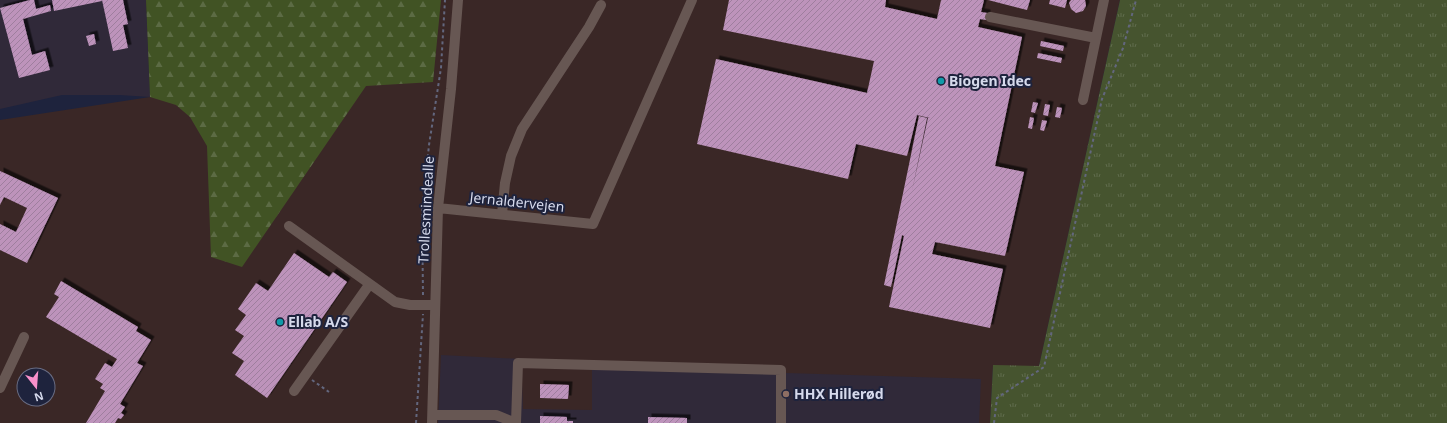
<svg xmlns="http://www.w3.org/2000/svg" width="1447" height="423" viewBox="0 0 1447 423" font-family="'Noto Sans',sans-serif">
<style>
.commercial{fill:#3a2726;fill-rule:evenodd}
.education{fill:#302939}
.grass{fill:url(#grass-tufts)}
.forest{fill:url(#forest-firs)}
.building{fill:url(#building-hatch);filter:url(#shadow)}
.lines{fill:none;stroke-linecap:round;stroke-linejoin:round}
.path{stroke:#63677e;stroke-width:2;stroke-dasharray:3 3;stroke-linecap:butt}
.minor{stroke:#675753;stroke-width:10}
.culture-dot{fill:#0f9aa8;stroke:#1e233d;stroke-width:1.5}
.education-dot{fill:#8d6e63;stroke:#1e233d;stroke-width:1.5}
.labels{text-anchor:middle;stroke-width:4;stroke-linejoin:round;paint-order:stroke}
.poi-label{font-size:14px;font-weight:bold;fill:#d6daec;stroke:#1e233d;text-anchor:start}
.street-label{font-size:14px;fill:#d6daec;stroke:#1e233d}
</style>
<defs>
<pattern id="grass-tufts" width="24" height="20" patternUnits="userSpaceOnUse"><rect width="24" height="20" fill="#46542f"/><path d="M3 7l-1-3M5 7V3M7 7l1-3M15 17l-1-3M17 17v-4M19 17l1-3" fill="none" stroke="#606c4d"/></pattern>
<pattern id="forest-firs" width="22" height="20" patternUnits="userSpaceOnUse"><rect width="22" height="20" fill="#415324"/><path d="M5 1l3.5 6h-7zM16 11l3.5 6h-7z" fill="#5c6b44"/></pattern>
<pattern id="building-hatch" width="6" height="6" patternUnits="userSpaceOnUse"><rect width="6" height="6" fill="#bd93bb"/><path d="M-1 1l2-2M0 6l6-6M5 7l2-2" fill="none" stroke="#9e7e9e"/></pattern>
<filter id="shadow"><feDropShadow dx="3.5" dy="-3.5" stdDeviation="0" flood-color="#0009"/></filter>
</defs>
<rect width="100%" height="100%" fill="#1e233d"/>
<path class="commercial" d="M146 0H1120L1039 366H993L990 423H0V120L150 97ZM24 375H48V399H24Z"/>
<path class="education" d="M0 0H146L150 97 120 95H62L0 109Z
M441 355 521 359 523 409 592 410V367L981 379 979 423H438Z"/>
<path class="grass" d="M1120 0H1447V423H990L993 365 1039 366Z"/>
<path class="forest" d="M146 0H441L433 82 366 86 242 267 211 257 207 146 190 117 176 105 150 97Z"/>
<path class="building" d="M30 0H34L36 9 50 5 51 11 23 19 32 55 45 51 50 70 19 78 0 8Z
M52 0H102V1L54 11Z
M102 0H123L128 24 123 25 128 48 113 51Z
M729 0H886L885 7 937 19 941 0H984L981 12 987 13 986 20 980 19 978 27 1022 37 995 166 1024 172 1005 256 935 242 932 254 1003 269 990 328 889 307 904 236 902 235 891 287 884 285 919 116 927 118 912 191 928 118H930L917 115 907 156 856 144 848 179 697 144 716 59 867 93 874 61 723 30Z
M988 0H1030L1027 10Z
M1050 0H1067L1065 8 1049 4Z
M1071 0H1085L1086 6 1083 11 1076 13 1071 9 1069 3Z
M94 34 96 44 89 46 86 36Z
M1041 41 1064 46 1063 51 1040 46Z
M1038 53 1062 58 1061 63 1037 58Z
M1033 102 1038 103 1035 113 1031 112Z
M1045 104 1050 105 1048 116 1043 115Z
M1057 107 1062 108 1060 118 1055 117Z
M1030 117 1034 118 1032 129 1028 128Z
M1042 120 1047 121 1044 131 1040 130Z
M0 171 58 198 27 263 0 250V224L16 232 27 208 4 197 0 205Z
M294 253 329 277 333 272 347 282 267 398 235 375 244 361 232 353 244 336 235 330 246 315 238 309 256 283 268 291Z
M61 281 138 327 136 331 151 340 137 363 143 366 120 404 125 407 121 413 124 415 121 419 118 418 115 423H86L105 391 100 388 103 384 95 379 105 363 112 367 117 359 46 317 59 297 54 294Z
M540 384 569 385 568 399 540 398Z
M540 416 567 417V421H573V423H540Z
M648 417 687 418V423H648Z"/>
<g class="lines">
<path class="path" d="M423 295 422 213 429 145 441 68 445 0
M312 380 329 392
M416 423 423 314
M994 423 997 398 1044 367 1102 99 1123 48 1136 0"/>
<path class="minor" d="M990 17 1096 38
M1083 100 1104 0
M438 208 593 224 692 0
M502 214 505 183 511 156 522 129 589 27 601 5
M289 226 395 302 410 305H435
M0 388 24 337
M294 391 369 285
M433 415H496L516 423
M432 423 438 208 451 89 458 0
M516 423 518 363 781 370V423"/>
</g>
<g class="culture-dot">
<circle cx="941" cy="81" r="4"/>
<circle cx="280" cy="322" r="4"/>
</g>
<circle class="education-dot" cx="786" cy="394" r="4"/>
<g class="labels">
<g class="poi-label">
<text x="949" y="86">Biogen Idec</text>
<text x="288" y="327">Ellab A/S</text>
<text x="794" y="399">HHX Hillerød</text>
</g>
<g class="street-label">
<text transform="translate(517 202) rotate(6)" y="5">Jernaldervejen</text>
<text transform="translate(426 210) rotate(-87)" y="5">Trollesmindealle</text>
</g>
</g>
<g transform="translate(36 387) rotate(163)"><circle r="19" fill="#1e233d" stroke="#686c83"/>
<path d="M0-3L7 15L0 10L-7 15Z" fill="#f890cb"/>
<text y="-6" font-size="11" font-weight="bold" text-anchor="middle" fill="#d6daec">N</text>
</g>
</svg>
